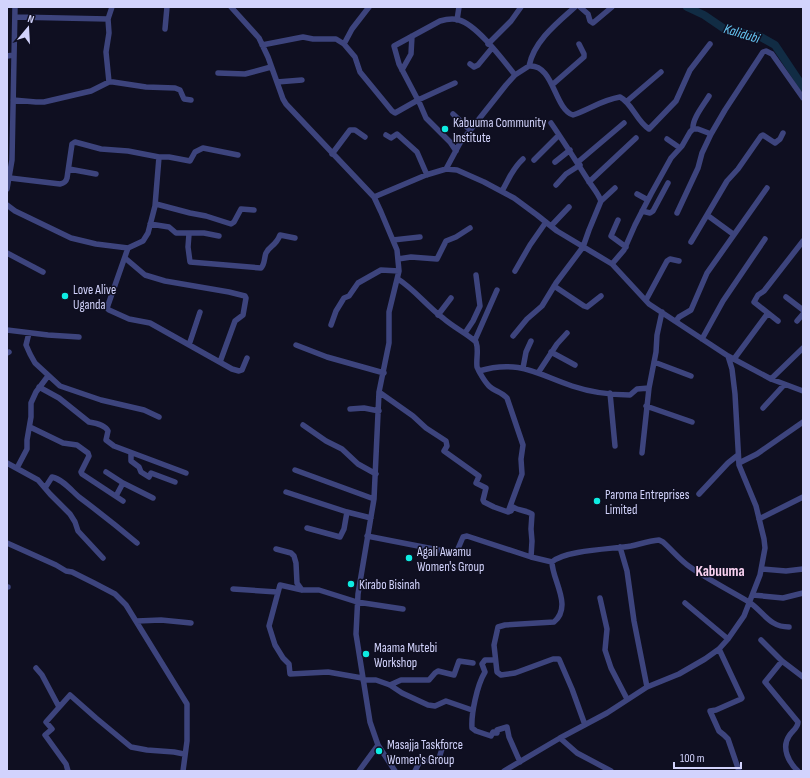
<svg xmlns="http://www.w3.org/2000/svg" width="810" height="778" viewBox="0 0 810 778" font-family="'Sofia Sans Condensed',sans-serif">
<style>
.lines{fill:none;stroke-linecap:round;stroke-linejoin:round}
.river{stroke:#112c44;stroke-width:8}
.minor{stroke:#3d447d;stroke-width:5.5}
.poi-dot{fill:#0eece2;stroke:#0f0f21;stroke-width:1.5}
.labels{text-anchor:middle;stroke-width:3;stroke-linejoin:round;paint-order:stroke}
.poi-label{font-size:13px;fill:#d2d3fc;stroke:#0f0f21;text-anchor:start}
.water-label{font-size:14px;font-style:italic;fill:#66c8f6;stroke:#0f0f21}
.quarter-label{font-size:15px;font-weight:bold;fill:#fcd4f3;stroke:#0f0f21}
</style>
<rect width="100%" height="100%" fill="#0f0f21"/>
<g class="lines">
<path class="river" d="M687 7 704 15 726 30 759 36 775 45 803 87"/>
<path class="minor" d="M231 7 259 38 268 57 283 99 286 104 374 197 381 212 397 250 399 271 389 312V343L379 392 374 499 358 594 356 634 370 722 378 745 395 771
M580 7 588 14 590 21 593 23 612 7
M15 17 108 19
M457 20 459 7
M165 29 167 7
M344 44 352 29 369 7
M488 44 511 21 521 7
M262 45 303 37 313 39H336L344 44 355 57 360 72 392 111 395 113 418 100 455 83
M7 56 14 55
M470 64 474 67 478 65 492 48
M529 66C554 64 554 109 573 115 590 109 602 100 620 97 632 103 637 122 649 129L676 101 690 70 710 44
M402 70 411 54 412 36
M218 73 245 74 271 67
M109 82 106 52 109 33 108 19 112 7
M277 82 302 80
M552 85 584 57V54L579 44
M13 100 36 102H44L91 91 109 82H113L146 87 175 88 180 90 184 99 191 100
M626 102 661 72
M453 114 470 130
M693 129C692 119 703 106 709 96
M386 135 391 138 397 134 417 152 427 175
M667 139 680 148
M456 151 450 142 426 118 420 104 399 64 394 46 440 21C447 19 452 18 459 20 477 25 503 60 515 75
M332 154 350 130H355L365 137
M534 160 559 135
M555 162 570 150
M578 162 624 123
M69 169 96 174
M446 169 460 143 506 85 515 75 529 66C534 41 557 23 575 7
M10 178 60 184C64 183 66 182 67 178L72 144 75 142 101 149 128 151 159 157H169L190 161 195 152 203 148 238 155
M589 182 636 138
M556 185 566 174 580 165
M7 189 12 160 15 7
M502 191C509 179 512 169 523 159
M637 194 648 200
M374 197 426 175 446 169 457 170 484 182 514 198 537 215 557 231 612 264 649 304 728 356 771 379 803 391
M601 201 615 188
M156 204 190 213 206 216 231 224 234 222 241 209 254 210
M7 205 15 211 71 238 96 244 128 248 143 241 148 233 155 206 159 157
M642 211 650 213 653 211 668 183
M677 213 698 168 702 153 711 134 725 110 763 52 766 51 772 54 803 98
M618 220 611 236 626 247
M150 224 169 227 176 233H204L219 236
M551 226 569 207
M189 234 188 247 190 262 261 268C265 264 264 258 266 253 269 246 276 246 280 235L295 238
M733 234 707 215 727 181 738 169 761 136 763 135 775 143 780 139 783 133
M393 240 420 237
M691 242 707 215
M128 248 107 308 109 310 129 319 150 323 232 369 239 371 242 370 247 358
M7 253 43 272
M125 258 145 275 165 281 229 292 245 296 246 298 243 315 235 321 220 362
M398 259 411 257 437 259 446 241 456 237 470 228
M612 264 624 250 635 225 651 194 671 158 682 146 690 132 693 129H698L711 134
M515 271 530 245 546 222
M398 279C415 290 427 306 443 318 453 327 466 333 476 342 479 350 476 358 477 367 479 372 485 382 489 386 494 391 502 392 507 398L523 445 521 459 522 474 508 512 511 511 513 507C519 511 526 510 532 514L531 529 532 541 531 557
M554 286 584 306 587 307 601 296
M786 297 803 310
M646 300 667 261 670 259 679 261
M438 315 451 298
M676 321 679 317 691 310 707 273 767 188
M778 321 754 302 758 295 764 291 803 241
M797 321 803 314
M331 325 336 311 344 298 349 296 358 283 381 270 399 271
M7 330 48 335 79 337
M29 333 26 345 30 354 35 363 60 386 101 400 144 410 159 417
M465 333 473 321 480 306 476 275
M513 336 527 319 542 306 556 283 583 247 589 230 601 201C598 193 593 188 588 180 576 161 564 142 551 123
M702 339 723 301 765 239
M475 340 497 290
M189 345 200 312
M296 345 327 357 384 373
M551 352 575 365
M7 353 9 352
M734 359 768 313
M654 362 691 376
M523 368 526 352 531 341
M479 371C518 359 537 374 572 386 590 392 611 395 630 395L637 389 649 388
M538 373 557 344 567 333
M771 379 803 348
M39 387 59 398 89 422C96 423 105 425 108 431L106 440 114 446 186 473
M379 392 413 416 426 428 446 441 447 446 444 451 479 476 476 483 486 488 483 500 484 502 494 507 508 512
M610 393 615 446
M646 406 692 422
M763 408 784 385
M350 409 364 408 379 411
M303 425 326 441 342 449 358 464 376 474
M30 427 63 443 77 445 88 453 89 456 81 472 82 474 123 501
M131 453V461L139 467 141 472 149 477 151 473 175 482
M642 453 649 388 656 352 657 335 662 312
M7 463 38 480 50 494 70 514 75 522 78 531 103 558
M739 463 757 454 803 422
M17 468 27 449V440L31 417V403L36 392 48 376
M295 470 374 499
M106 472 123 483 153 498
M45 488 52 477C62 479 71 490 79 497 99 512 118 527 137 543
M286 492 347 512 371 518
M699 494 728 463 738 455
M116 496 123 483
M759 519 803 497
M307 528 340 537 344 529 347 512
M367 536 454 553 457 551 463 537 467 536 531 557 552 562C565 550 613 549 631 546 640 544 649 541 659 540L663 542C672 550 680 560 690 567 709 580 729 590 749 602 764 612 769 627 789 627
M7 543 56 565 66 571 72 572 94 583 115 594 126 605 187 704V741L183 771
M620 547 627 571 634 621 647 687
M276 549 291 553 294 556 296 563 297 583 302 590
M552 562C552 580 573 606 554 622L505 625 498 627 494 645 497 672 501 675 515 673 553 659H559L572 689 585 725
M762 569 786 571 803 569
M7 587H8
M233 589 277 592
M753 595 783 598 803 593
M600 598 607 629 605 650 611 668 627 699
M685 603 728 639
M137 621 161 620 191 623
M761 640 782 661 803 677
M719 649 742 698 741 699 716 710 710 711 719 731 724 735 728 739 739 771
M495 660H485L482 664 485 672C477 685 471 714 472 728L476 731 491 736 493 732 497 733V730L507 727 509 737 520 762
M782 661 765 682 798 722C798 728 792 731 789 736 781 748 789 763 798 771
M36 668 42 675 59 707
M362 678 328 672 290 674 289 664 283 658 275 645 269 626 280 585 302 590H319L357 602 403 609
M363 680H376L390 685 402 693 428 705 435 706 446 701 472 710
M390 685 401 680H429L435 673 438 671 454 675 459 661 473 663
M560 738 577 753 611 771
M68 771 66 764 45 735 52 729 46 722 70 695 96 718 131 747 147 750 174 752 184 754
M359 771 378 745
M415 771 420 761 435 760 439 758 444 743 458 746
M504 771 560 738 607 713 647 687 679 674 705 659 719 649 728 639 744 616 760 575 765 548 764 539 756 506 739 465 735 394 732 369 728 356"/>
</g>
<g class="poi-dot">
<circle cx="445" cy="129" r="4"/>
<circle cx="65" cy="296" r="4"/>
<circle cx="597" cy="501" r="4"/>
<circle cx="409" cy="558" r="4"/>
<circle cx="351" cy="584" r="4"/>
<circle cx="366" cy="654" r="4"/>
<circle cx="379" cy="751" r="4"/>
</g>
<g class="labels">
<g class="poi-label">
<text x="453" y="127">Kabuuma Community<tspan x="453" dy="15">Institute</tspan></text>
<text x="73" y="294">Love Alive<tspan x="73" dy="15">Uganda</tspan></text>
<text x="605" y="499">Paroma Entreprises<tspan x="605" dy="15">Limited</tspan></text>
<text x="417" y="556">Agali Awamu<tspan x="417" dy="15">Women's Group</tspan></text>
<text x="359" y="589">Kirabo Bisinah</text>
<text x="374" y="652">Maama Mutebi<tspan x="374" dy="15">Workshop</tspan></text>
<text x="387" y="749">Masajja Taskforce<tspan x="387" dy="15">Women's Group</tspan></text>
</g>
<g class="water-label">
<text transform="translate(742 33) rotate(17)" y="5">Kalidubi</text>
</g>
<g class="quarter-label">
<text x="720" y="576">Kabuuma</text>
</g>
</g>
<rect width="810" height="778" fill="none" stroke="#d2d3fc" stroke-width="16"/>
<g transform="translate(28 28) rotate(18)" stroke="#0f0f21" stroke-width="3" paint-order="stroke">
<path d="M0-3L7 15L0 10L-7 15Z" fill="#d2d3fc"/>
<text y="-6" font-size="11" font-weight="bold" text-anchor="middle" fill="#d2d3fc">N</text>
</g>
<path d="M674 762v6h67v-6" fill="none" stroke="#d2d3fc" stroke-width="2"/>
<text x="680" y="762" font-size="12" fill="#d2d3fc" stroke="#0f0f21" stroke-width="3" paint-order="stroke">100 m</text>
</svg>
